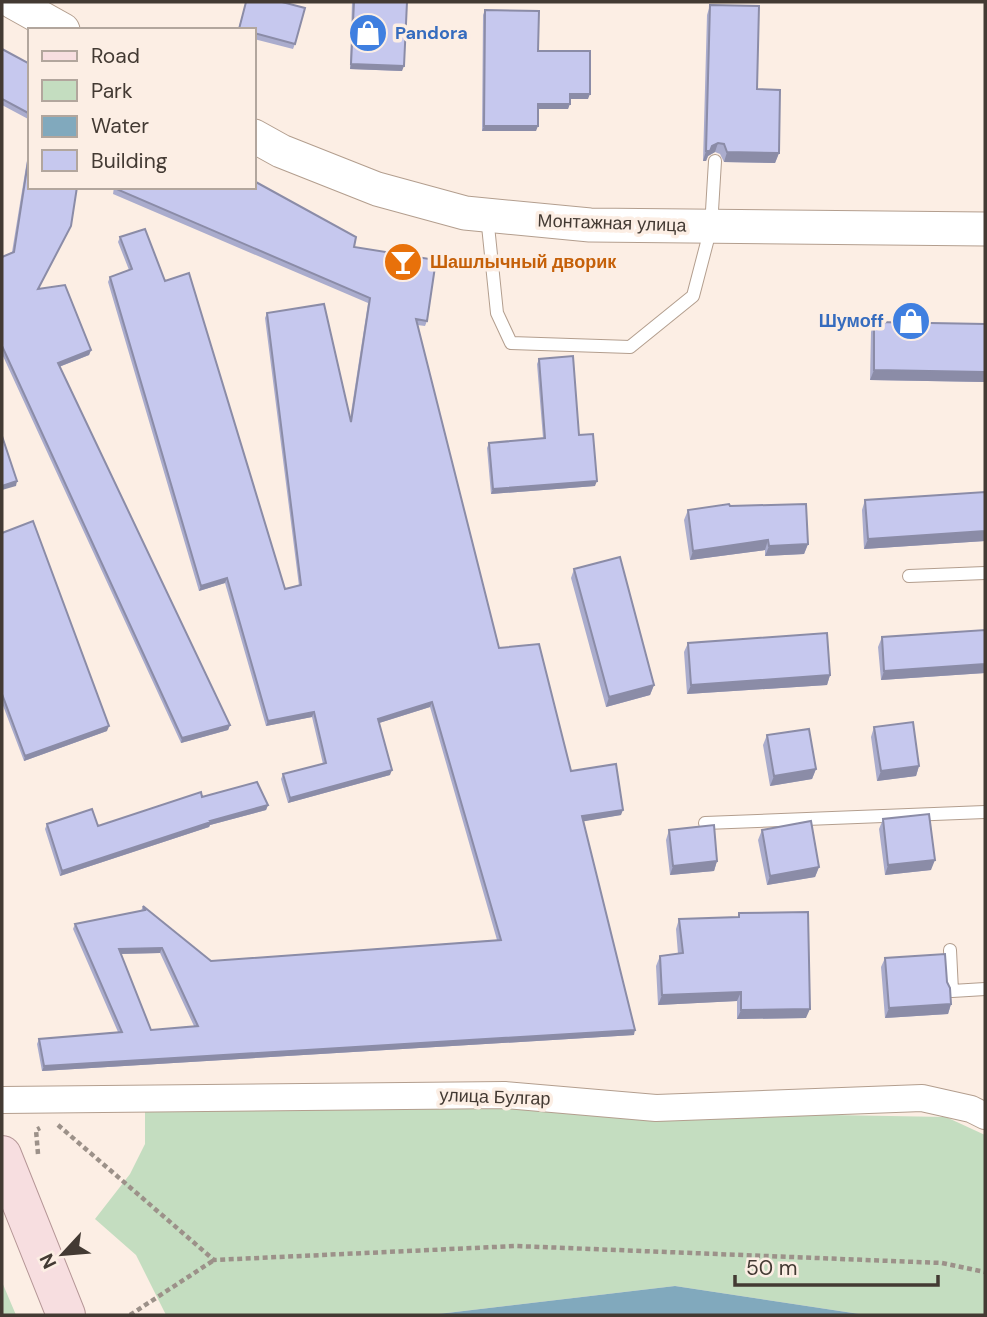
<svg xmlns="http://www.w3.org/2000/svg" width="987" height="1317" viewBox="0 0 987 1317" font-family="'DM Sans',sans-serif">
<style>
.green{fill:#c4ddc0}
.water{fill:#81a9bd}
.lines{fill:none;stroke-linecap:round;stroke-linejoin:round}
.service-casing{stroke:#b39e8e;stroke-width:14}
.minor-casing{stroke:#b39e8e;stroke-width:28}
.tertiary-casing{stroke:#b39e8e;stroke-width:35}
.primary-casing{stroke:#b59696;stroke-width:40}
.path{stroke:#9c9189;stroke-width:4.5;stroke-dasharray:5 3.5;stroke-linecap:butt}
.service{stroke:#fff;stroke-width:12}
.minor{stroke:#fff;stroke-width:26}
.tertiary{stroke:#fff;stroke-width:33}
.primary{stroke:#f7dee0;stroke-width:38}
.wall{fill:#aaaccd;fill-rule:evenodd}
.shaded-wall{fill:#8b8ca7}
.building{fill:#c6c8ee;stroke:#8b8ca7;stroke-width:2;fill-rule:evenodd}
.labels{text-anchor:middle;stroke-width:7;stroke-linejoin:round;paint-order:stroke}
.shop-label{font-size:18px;font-weight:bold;fill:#366cbe;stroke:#fceee4;text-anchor:start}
.street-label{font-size:18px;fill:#433a33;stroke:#fceee4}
.food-label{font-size:18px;font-weight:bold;fill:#c56008;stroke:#fceee4;text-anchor:start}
</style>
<rect width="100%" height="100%" fill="#fceee4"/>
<path class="green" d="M470 1101 673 1112 946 1117 985 1135V1315H866L675 1286 430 1315H166L136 1255 95 1219 130 1174 145 1144V1110Z
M2 1282 16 1315H2Z"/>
<path class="water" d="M675 1286 866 1315H430Z"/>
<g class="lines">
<defs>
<path id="service" d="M487 216 497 313 511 343 630 347 693 296 711 227 715 161
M909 576 985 573
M705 823 985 812
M950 950 952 991 985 989"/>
<path id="minor" d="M2 1100 505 1095 656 1108 922 1098 971 1109 985 1116"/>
<path id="tertiary" d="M13 2 63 30
M254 136 281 151 377 189 465 213 590 225 985 229"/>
<path id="primary" d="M2 1155 66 1315"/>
</defs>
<use href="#service" class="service-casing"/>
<use href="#minor" class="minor-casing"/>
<use href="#tertiary" class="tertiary-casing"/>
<use href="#primary" class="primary-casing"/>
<path class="path" d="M58 1125 214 1260 516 1246 942 1263 985 1272
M38 1154 36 1130 40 1128
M130 1315 214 1260"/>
<use href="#service" class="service"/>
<use href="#minor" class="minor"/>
<use href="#tertiary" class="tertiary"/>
<use href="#primary" class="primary"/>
</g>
<path class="wall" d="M246 2 295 44 293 49 254 39V30H238Z
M352 2H407L402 71 350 69Z
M710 5 757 89 779 153 775 163 724 162 720 154 715 152 708 156 706 161H703L707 15Z
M485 10 538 51 588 99H570L568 109H538L536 131H482L483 15Z
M2 49 30 64V120L2 105Z
M30 142V187L71 226 38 289 91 350 89 355 59 367 230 725 228 730 181 743 2 354V257L12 252Z
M114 187H254L354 247 427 321 425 326 417 325 499 648 571 771 621 815 583 821 634 1035 42 1071 37 1044 39 1039 118 1032 73 929 75 924 141 911 143 906 211 961 497 940 430 707 379 723 390 775 288 803 281 779 283 774 323 764 312 717 266 726 225 583 199 591 108 282 110 277 129 270 118 242 120 237 285 589 299 586 265 318 267 313 350 419 368 303 113 194ZM160 953 194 1026 151 1030 121 954Z
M874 322 985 324V382L870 380 871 332Z
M539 359 579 435 595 486 491 494 487 448 489 443 543 438 537 364Z
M985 492V541L864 549 862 510 865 500Z
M730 506 808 544 804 554 765 556V550L690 560 684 520 688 510Z
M2 533 107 731 24 761 2 703Z
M574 569 654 685 650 695 606 707 571 578Z
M985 630V673L881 680 878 647 882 637Z
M688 643 830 675 827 685 687 694 684 652Z
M874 727 919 766 916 776 877 781 871 737Z
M767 735 816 769 812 779 770 786 763 745Z
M202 797 268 805 266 810 210 825 209 827 60 876 45 829 47 824 98 826Z
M883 819 931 870 885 875 879 829Z
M669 830 717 861 714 871 670 875 666 840Z
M762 830 819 867 815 877 767 885 758 840Z
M739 913 806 1018 737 1019V1001L658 1005 656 966 660 956 678 954 676 929 679 919 738 917Z
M885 958 947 982 951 1004 948 1014 885 1018 881 967Z"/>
<path class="shaded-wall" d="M351 64 404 66 402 71 350 69Z
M570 94H590L588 99H568Z
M538 104H570L568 109H536Z
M484 126H538L536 131H482Z
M718 143 715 152 708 156 706 161H703L706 151 712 146Z
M727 152 779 153 775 163 724 162Z
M91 350 89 355 56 368 58 363Z
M874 370 985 372V382L870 380Z
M17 481 16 486 2 490V486Z
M597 481 595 486 491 494 493 489Z
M985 531V541L864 549 868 539Z
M768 540 765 550 690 560 693 551Z
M808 544 804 554 765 556 769 546Z
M227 578 225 583 199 591 201 586Z
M985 664V673L881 680 884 671Z
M830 675 827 685 687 694 691 685Z
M654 685 650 695 606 707 609 697Z
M432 702 430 707 376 724 378 719Z
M314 712 312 717 266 726 268 721Z
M230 725 228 730 181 743 182 738Z
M109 726 107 731 24 761 25 756Z
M919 766 916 776 877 781 881 771Z
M816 769 812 779 770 786 774 776Z
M392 770 390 775 288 803 290 798Z
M268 805 266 810 210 825 209 827 60 876 62 871 210 821Z
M623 810 621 815 580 822 582 816Z
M935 860 931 870 885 875 888 865Z
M717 861 714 871 670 875 673 866Z
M819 867 815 877 767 885 770 876Z
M162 948 160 953 118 954 119 949Z
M741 992 737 1001 658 1005 662 995Z
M951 1004 948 1014 885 1018 889 1008Z
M810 1009 806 1018 737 1019 741 1010Z
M635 1030 634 1035 42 1071 44 1066Z"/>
<path class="building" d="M246 2H282L305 8 295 44 254 33V30L239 29Z
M354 2H407L404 66 351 64Z
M710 5 759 6 757 89 780 90 779 153 727 152 724 144 718 143 712 146 710 151H706Z
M485 10 539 11 538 51H590V94H570V104H538V126H484Z
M2 49 30 64V114L2 99Z
M30 149V187H77L71 226 38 289 65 285 91 350 58 363 230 725 182 738 2 346V257L14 252Z
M254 181 356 237 354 247 436 260 427 321 416 319 499 648 539 644 571 771 616 764 623 810 582 816 635 1030 44 1066 39 1039 122 1032 75 924 145 910 143 906 211 961 501 940 432 702 378 719 392 770 290 798 283 774 326 763 314 712 268 721 227 578 201 586 110 277 132 269 120 237 145 229 165 281 189 273 285 589 301 585 267 313 324 304 351 422 370 298 114 188 115 187H254ZM162 948 198 1026 151 1030 119 949Z
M874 322 985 324V372L874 370Z
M573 356 579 435 593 434 597 481 493 489 489 443 545 438 539 359Z
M2 436 17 481 2 486Z
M985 492V531L868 539 865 500Z
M729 504 730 506 806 504 808 544 769 546 768 540 693 551 688 510Z
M33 521 109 726 25 756 2 694V533Z
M620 557 654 685 609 697 574 569Z
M985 630V664L884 671 882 637Z
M827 633 830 675 691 685 688 643Z
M913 722 919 766 881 771 874 727Z
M809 729 816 769 774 776 767 735Z
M257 782 268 805 210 821 211 822 62 871 47 824 92 809 98 826 201 792 202 797Z
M929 814 935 860 888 865 883 819Z
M811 821 819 867 770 876 762 830Z
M714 825 717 861 673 866 669 830Z
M808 912 810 1009 741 1010V992L662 995 660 956 683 953 679 919 739 917V913Z
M945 954 947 982 950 988 951 1004 889 1008 885 958Z"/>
<defs>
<symbol id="shop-disc" viewBox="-11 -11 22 22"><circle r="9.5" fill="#3f7fe0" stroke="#fceee4"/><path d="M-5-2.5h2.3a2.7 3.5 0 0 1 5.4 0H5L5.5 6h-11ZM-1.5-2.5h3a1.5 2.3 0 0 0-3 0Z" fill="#fff"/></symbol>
<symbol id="bar-disc" viewBox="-11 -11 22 22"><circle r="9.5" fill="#e8710a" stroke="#fceee4"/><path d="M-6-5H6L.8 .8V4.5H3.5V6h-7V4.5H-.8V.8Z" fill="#fff"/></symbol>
</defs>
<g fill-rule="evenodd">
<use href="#shop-disc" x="346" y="11" width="44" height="44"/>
<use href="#bar-disc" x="381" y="240" width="44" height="44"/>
<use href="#shop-disc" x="889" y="299" width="44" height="44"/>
</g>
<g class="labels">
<g class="shop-label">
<text x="395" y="39">Pandora</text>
<text x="884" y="327" text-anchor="end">Шумоff</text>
</g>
<g class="street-label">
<text transform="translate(612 223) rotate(2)" y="6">Монтажная улица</text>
<text transform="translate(495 1097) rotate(2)" y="6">улица Булгар</text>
</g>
<g class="food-label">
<text x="430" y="268">Шашлычный дворик</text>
</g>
</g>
<rect width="987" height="1317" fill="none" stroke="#433a33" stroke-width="7"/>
<rect x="28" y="28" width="228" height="161" fill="#fceee4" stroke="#b2a69d" stroke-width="2"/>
<rect x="42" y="51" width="35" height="10" fill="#f7dee0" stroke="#b2a69d" stroke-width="2"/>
<text x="91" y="63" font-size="21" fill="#433a33">Road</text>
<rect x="42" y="80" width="35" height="21" fill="#c4ddc0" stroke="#b2a69d" stroke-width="2"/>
<text x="91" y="98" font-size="21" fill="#433a33">Park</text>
<rect x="42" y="116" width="35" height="21" fill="#81a9bd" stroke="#b2a69d" stroke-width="2"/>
<text x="91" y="133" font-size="21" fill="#433a33">Water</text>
<rect x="42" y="150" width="35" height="21" fill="#c6c8ee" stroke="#b2a69d" stroke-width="2"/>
<text x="91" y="168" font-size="21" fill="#433a33">Building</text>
<g transform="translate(63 1254) rotate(244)" stroke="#fceee4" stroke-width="5" paint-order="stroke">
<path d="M0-5L12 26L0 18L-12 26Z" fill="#433a33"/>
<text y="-10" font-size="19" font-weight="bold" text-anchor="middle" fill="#433a33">N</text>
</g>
<path d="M735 1275v10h203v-10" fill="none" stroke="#433a33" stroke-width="3.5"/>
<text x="746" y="1275" font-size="21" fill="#433a33" stroke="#fceee4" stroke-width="5" paint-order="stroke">50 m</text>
</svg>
